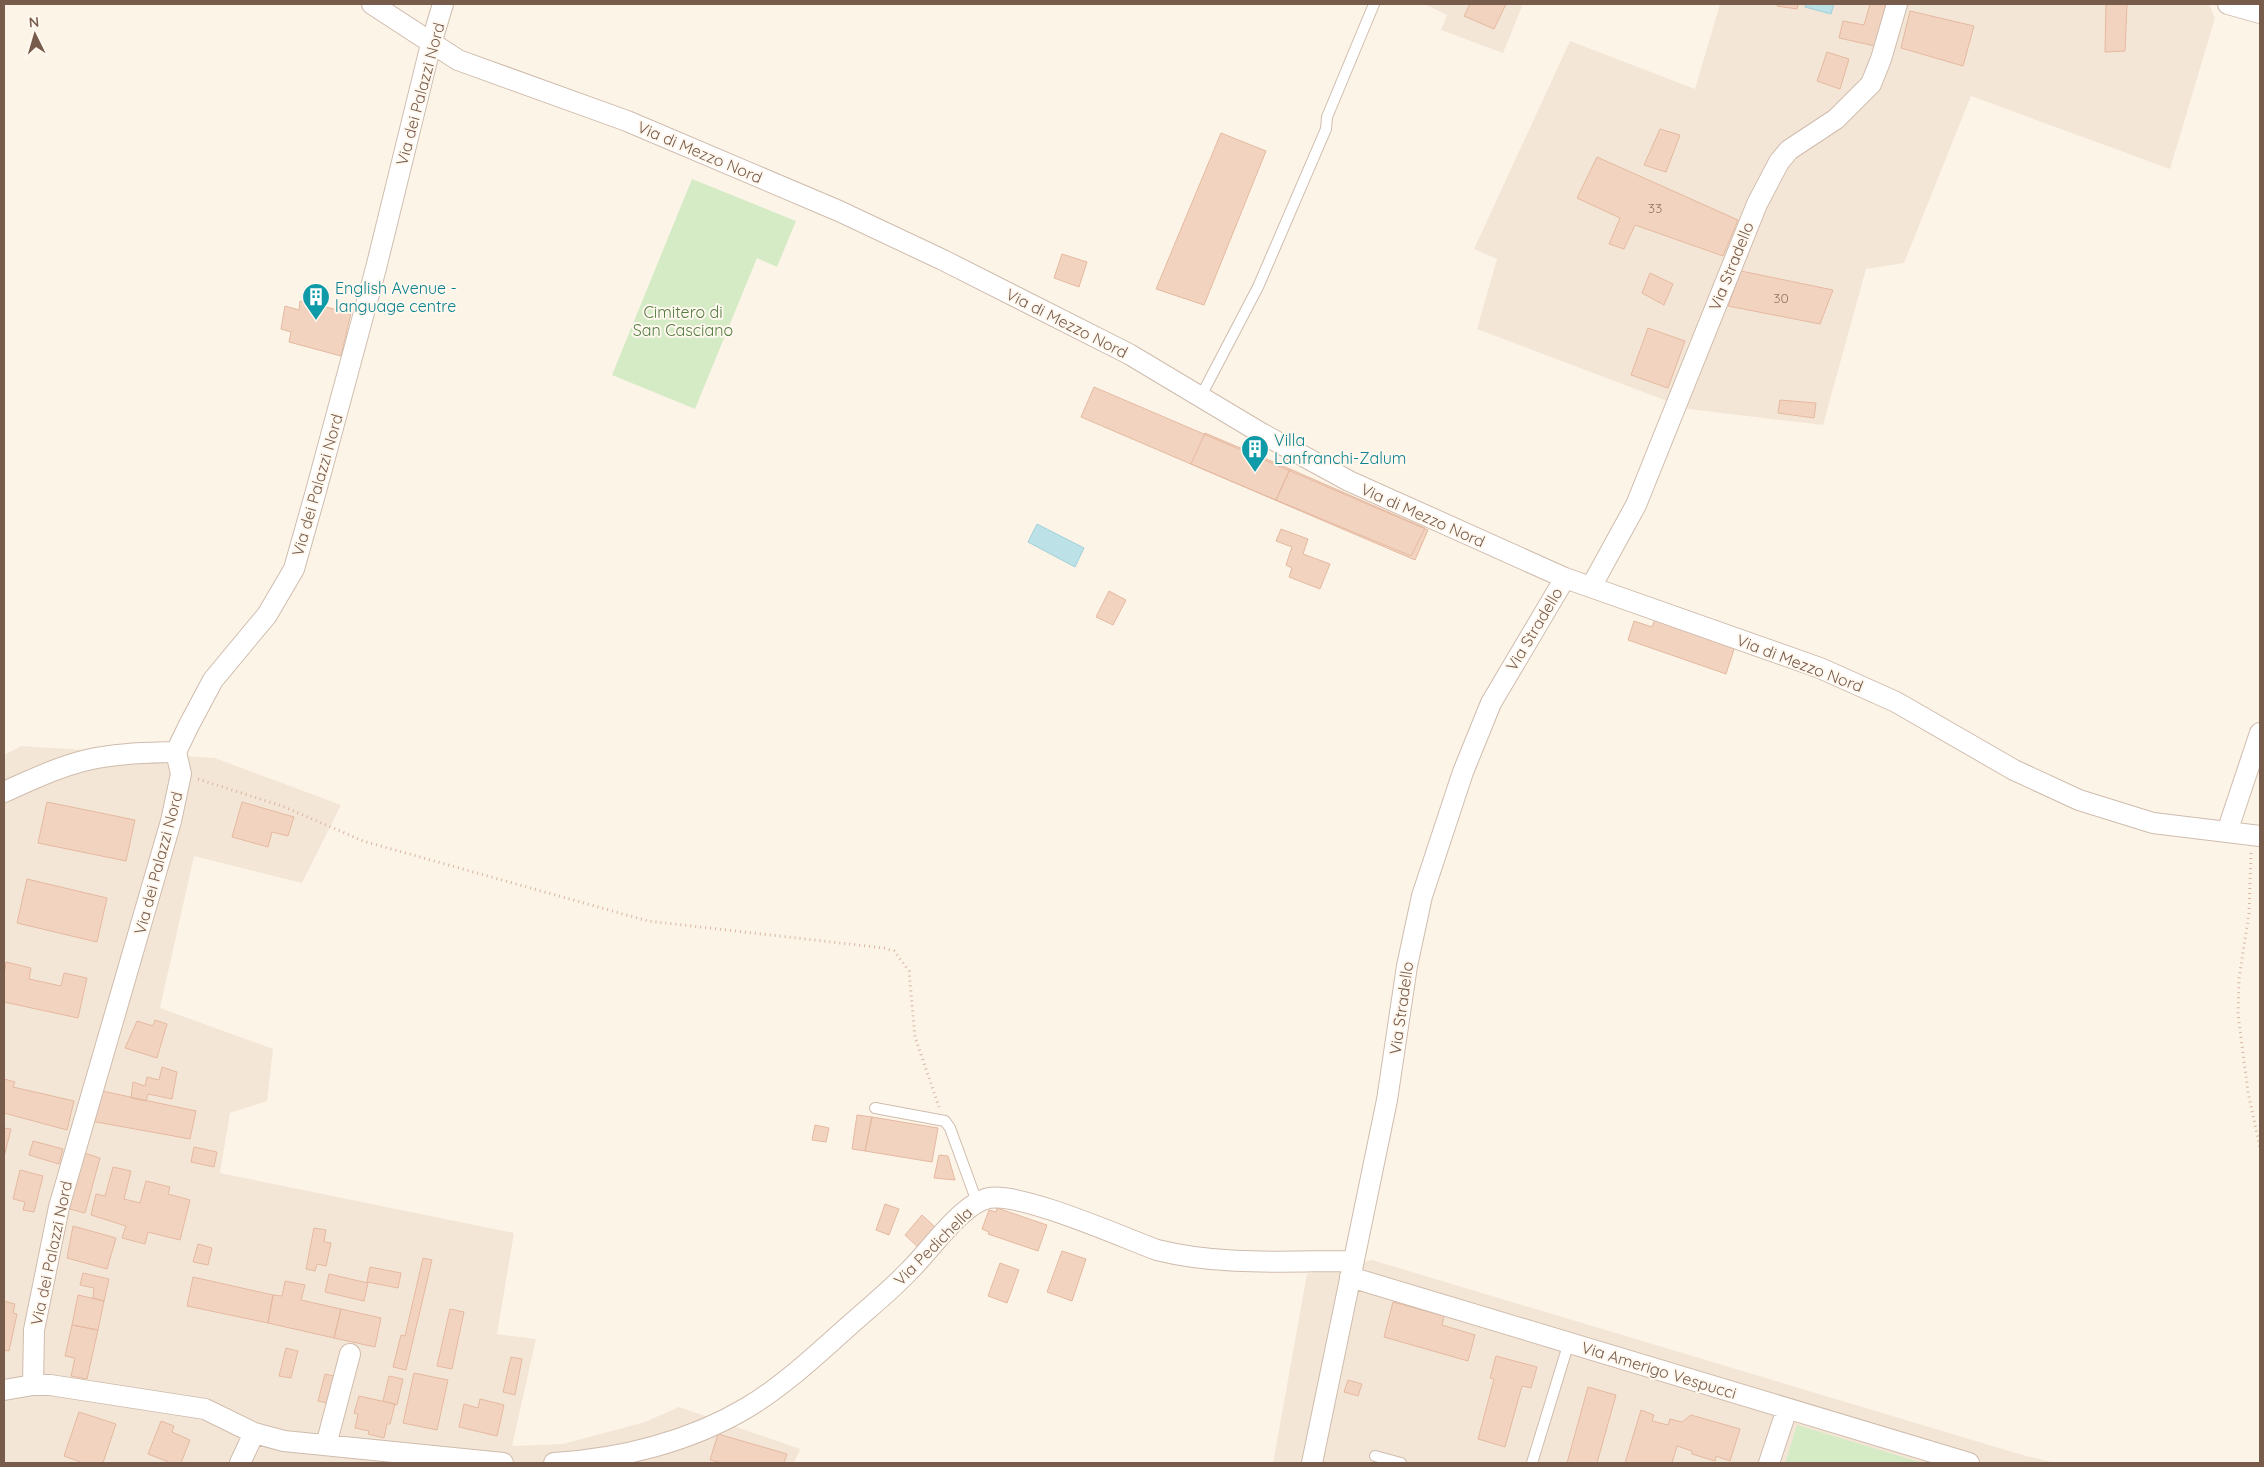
<svg xmlns="http://www.w3.org/2000/svg" width="2264" height="1467" viewBox="0 0 2264 1467" font-family="Quicksand,sans-serif">
<style>
.residential{fill:#f4e6d6}
.green{fill:#d5ebc6}
.water{fill:#bce1e7;stroke:#a2d1d9}
.building{fill:#f2d3c0;stroke:#e5b9a0}
.lines{fill:none;stroke-linecap:round;stroke-linejoin:round}
.lane-casing{stroke:#cfbcad;stroke-width:12}
.street-casing{stroke:#cfbcad;stroke-width:22}
.path{stroke:#d8b6a2;stroke-width:3;stroke-dasharray:1 4;stroke-linecap:butt}
.lane{stroke:#fff;stroke-width:10}
.street{stroke:#fff;stroke-width:20}
.labels{text-anchor:middle;stroke-width:4;stroke-linejoin:round;paint-order:stroke}
.number-label{font-size:14px;fill:#967968}
.street-label{font-size:16px;fill:#775b4b;stroke:#fff8ef}
.culture-label{font-size:16px;fill:#0d838f;stroke:#fff8ef;text-anchor:start}
.park-label{font-size:16px;fill:#557d43;stroke:#fff8ef}
</style>
<rect width="100%" height="100%" fill="#fdf4e8"/>
<path class="residential" d="M1424 4H1523L1503 53 1441 30 1447 15Z
M1720 4H2209L2215 18 2170 169 1971 96 1904 263 1866 269 1823 425 1688 409 1477 329 1497 259 1474 249 1570 41 1695 89Z
M21 746 215 758 341 805 302 883 194 856 160 1008 273 1049 267 1101 230 1113 220 1173 514 1233 497 1334 536 1339 512 1446 563 1444 645 1422 679 1407 800 1449 794 1463H4V755Z
M1372 1260 2019 1454 2056 1463H1273L1307 1274Z"/>
<path class="green" d="M692 179 796 221 777 267 757 258 695 409 612 375Z
M1797 1425 1923 1463H1785Z"/>
<path class="water" d="M1806 4H1834L1831 14 1805 7Z
M1037 524 1084 548 1075 567 1028 542Z"/>
<path class="building" d="M1470 4H1506L1494 29 1464 16Z
M1777 4H1798L1797 9 1777 6Z
M1870 4H1886L1875 46 1839 38 1843 21 1864 25Z
M2106 4H2127L2125 51 2105 52Z
M1910 11 1974 26 1963 66 1901 48Z
M1827 52 1849 59 1840 89 1817 81Z
M1660 129 1680 135 1666 172 1644 165Z
M1221 133 1266 151 1204 305 1156 289Z
M1597 157 1738 220 1723 256 1635 225 1624 249 1609 244 1620 218 1577 198Z
M1062 254 1087 262 1079 287 1054 278Z
M1741 271 1833 290 1820 324 1728 306Z
M1650 273 1673 284 1664 305 1642 293Z
M300 301 351 313 341 356 289 342 291 332 281 329 285 306 299 310Z
M1648 328 1685 341 1668 388 1631 375Z
M1094 387 1428 530 1415 560 1081 417Z
M1780 400 1816 403 1814 418 1778 413Z
M1205 433 1290 469 1276 500 1191 464Z
M1290 469 1425 528 1411 556 1276 500Z
M1281 529 1308 539 1303 554 1330 564 1320 589 1289 577 1292 568 1286 565 1292 547 1276 541Z
M1109 591 1126 600 1113 625 1096 617Z
M1656 616 1736 643 1726 674 1628 640 1634 621 1652 627Z
M47 802 135 820 126 861 38 843Z
M242 802 294 817 288 836 272 832 268 847 232 837Z
M27 879 107 898 97 942 17 923Z
M6 962 31 968 29 979 61 986 64 973 87 978 78 1018 4 1002V975Z
M155 1020 167 1024 157 1058 125 1048 137 1021 153 1026Z
M162 1067 177 1072 172 1099 148 1094 146 1101 131 1098 133 1082 145 1086 147 1077 159 1080Z
M4 1079 15 1082 13 1087 74 1101 67 1130 4 1113Z
M102 1091 196 1111 190 1139 91 1121Z
M857 1115 872 1117 865 1151 852 1149Z
M872 1117 938 1128 932 1162 865 1151Z
M815 1125 829 1128 826 1142 812 1140Z
M4 1128 11 1129 4 1157Z
M33 1141 63 1149 59 1164 29 1155Z
M194 1147 217 1152 214 1167 191 1162Z
M81 1152 100 1158 85 1213 66 1208Z
M939 1155 948 1156 955 1180 934 1178Z
M113 1167 131 1171 124 1199 140 1203 146 1181 170 1187 168 1194 190 1200 180 1240 148 1232 145 1244 122 1238 126 1226 91 1215 96 1194 105 1196Z
M20 1170 43 1176 34 1212 23 1210 25 1202 13 1199Z
M885 1204 899 1209 889 1235 876 1230Z
M997 1208 1047 1225 1038 1251 988 1234 989 1232 982 1229 989 1210 996 1212Z
M922 1215 935 1227 918 1247 905 1235Z
M73 1226 116 1238 107 1269 67 1258Z
M314 1228 326 1230 324 1242 331 1243 326 1266 317 1264 315 1271 306 1269Z
M198 1244 212 1248 208 1265 193 1262Z
M1062 1251 1086 1259 1072 1301 1047 1292Z
M423 1258 432 1260 406 1370 393 1367 401 1335 405 1336Z
M1000 1263 1019 1270 1007 1303 988 1296Z
M370 1267 401 1273 398 1288 367 1282Z
M83 1273 109 1279 104 1301 93 1298 94 1288 80 1285Z
M329 1274 368 1283 364 1301 325 1292Z
M193 1277 273 1295 268 1323 187 1306Z
M285 1281 305 1285 301 1300 341 1309 334 1338 268 1323 273 1295 282 1296Z
M78 1295 104 1301 98 1330 72 1325Z
M4 1301 15 1304 13 1313 17 1314 9 1351 4 1350Z
M1393 1302 1444 1316 1442 1325 1475 1335 1468 1361 1384 1337Z
M341 1309 381 1318 375 1347 334 1338Z
M450 1309 464 1312 452 1369 437 1366Z
M72 1325 98 1330 87 1379 71 1376 75 1358 65 1356Z
M286 1348 298 1351 291 1378 279 1376Z
M1496 1356 1537 1367 1531 1388 1522 1386 1505 1447 1478 1439 1494 1379 1490 1378Z
M511 1357 522 1359 515 1395 503 1392Z
M414 1373 448 1380 437 1430 403 1423Z
M325 1374 338 1377 332 1404 318 1401Z
M389 1376 403 1379 397 1405 383 1401Z
M1348 1380 1362 1384 1358 1396 1344 1392Z
M1588 1387 1616 1395 1597 1463H1567Z
M359 1396 395 1404 390 1424H387L384 1438 368 1434 369 1431 355 1428 358 1414 354 1413Z
M480 1399 504 1405 497 1436 459 1427 464 1404 478 1408Z
M1641 1410 1654 1415 1652 1421 1668 1425 1670 1419 1682 1422 1691 1415 1740 1429 1730 1461 1716 1456 1715 1461 1692 1454V1451L1677 1446 1672 1463H1625Z
M79 1412 116 1424 103 1463H83L64 1456Z
M161 1421 174 1426 172 1432 190 1440 181 1463H171L148 1454Z
M718 1434 787 1454 784 1463H723L710 1460Z"/>
<g class="lines">
<defs>
<path id="lane" d="M1201 396 1258 287 1326 129 1327 117 1374 4
M875 1108 945 1121 950 1128 977 1202
M1375 1456 1401 1463
M1532 1463 1569 1342"/>
<path id="street" d="M372 4 458 60 627 121 839 211 943 260 1129 354 1261 433 1349 481 1565 578 1820 668 1896 702 2014 770 2079 800 2153 823 2260 836
M443 4 431 44 376 268 316 491 294 569 267 615 213 680 189 725 176 752 181 774 171 821 59 1207 34 1330 33 1385H50L205 1409 254 1433 284 1441 503 1463
M2228 4 2260 13
M1591 587 1636 505 1757 204 1779 162 1789 150 1836 119 1871 84 1881 59 1897 4
M4 792C31 780 58 767 87 760 116 753 147 753 176 752
M2227 832 2260 733
M1350 1277 1969 1463
M4 1390 33 1385
M326 1445 350 1354
M240 1463 254 1433
M554 1463C620 1459 690 1442 748 1407 785 1385 818 1353 851 1324 870 1307 891 1290 909 1271 929 1252 962 1203 989 1198 1020 1192 1122 1237 1157 1250 1221 1266 1287 1261 1353 1261
M1312 1463 1387 1100 1407 966 1422 896 1463 772 1491 703 1565 578
M1769 1463 1787 1409"/>
</defs>
<use href="#lane" class="lane-casing"/>
<use href="#street" class="street-casing"/>
<path class="path" d="M198 779 282 806 363 841 648 921 884 948 894 951 909 971 915 1037 939 1107
M2251 853 2249 913 2239 979 2238 1014 2248 1092 2260 1148"/>
<use href="#lane" class="lane"/>
<use href="#street" class="street"/>
</g>
<defs>
<symbol id="building-pin" viewBox="-11 -11 22 30"><path d="M0 17L-7.5 6A9.5 9.5 0 1 1 7.5 6Z" fill="#0f9aa8" stroke="#fff8ef"/><path d="M-4-6H4V6H1V3H-1V6H-4ZM-2.5-4.3h1.7v1.8h-1.7ZM.8-4.3h1.7v1.8H.8ZM-2.5-1h1.7V.8h-1.7ZM.8-1h1.7V.8H.8Z" fill="#fff"/></symbol>
</defs>
<g fill-rule="evenodd">
<use href="#building-pin" x="300" y="281" width="32" height="43"/>
<use href="#building-pin" x="1239" y="433" width="32" height="43"/>
</g>
<g class="labels">
<g class="number-label">
<text x="1655" y="213">33</text>
<text x="1781" y="303">30</text>
</g>
<g class="street-label">
<text transform="translate(420 94) rotate(-75)" y="6">Via dei Palazzi Nord</text>
<text transform="translate(700 152) rotate(23)" y="6">Via di Mezzo Nord</text>
<text transform="translate(1731 266) rotate(-68)" y="6">Via Stradello</text>
<text transform="translate(1067 323) rotate(27)" y="6">Via di Mezzo Nord</text>
<text transform="translate(317 485) rotate(-74)" y="6">Via dei Palazzi Nord</text>
<text transform="translate(1423 515) rotate(24)" y="6">Via di Mezzo Nord</text>
<text transform="translate(1534 629) rotate(-59)" y="6">Via Stradello</text>
<text transform="translate(1800 663) rotate(21)" y="6">Via di Mezzo Nord</text>
<text transform="translate(158 863) rotate(-75)" y="6">Via dei Palazzi Nord</text>
<text transform="translate(1401 1008) rotate(-82)" y="6">Via Stradello</text>
<text transform="translate(933 1246) rotate(-45)" y="6">Via Pedichella</text>
<text transform="translate(51 1253) rotate(-78)" y="6">Via dei Palazzi Nord</text>
<text transform="translate(1659 1370) rotate(17)" y="6">Via Amerigo Vespucci</text>
</g>
<g class="culture-label">
<text x="335" y="294">English Avenue -<tspan x="335" dy="18">language centre</tspan></text>
<text x="1274" y="446">Villa<tspan x="1274" dy="18">Lanfranchi-Zalum</tspan></text>
</g>
<g class="park-label">
<text x="683" y="318">Cimitero di<tspan x="683" dy="18">San Casciano</tspan></text>
</g>
</g>
<rect width="2264" height="1467" fill="none" stroke="#775b4b" stroke-width="10"/>
<g transform="translate(35 35) rotate(355)" stroke="#fff8ef" stroke-width="4" paint-order="stroke">
<path d="M0-4L9 19L0 12L-9 19Z" fill="#775b4b"/>
<text y="-8" font-size="14" font-weight="bold" text-anchor="middle" fill="#775b4b">N</text>
</g>
</svg>
